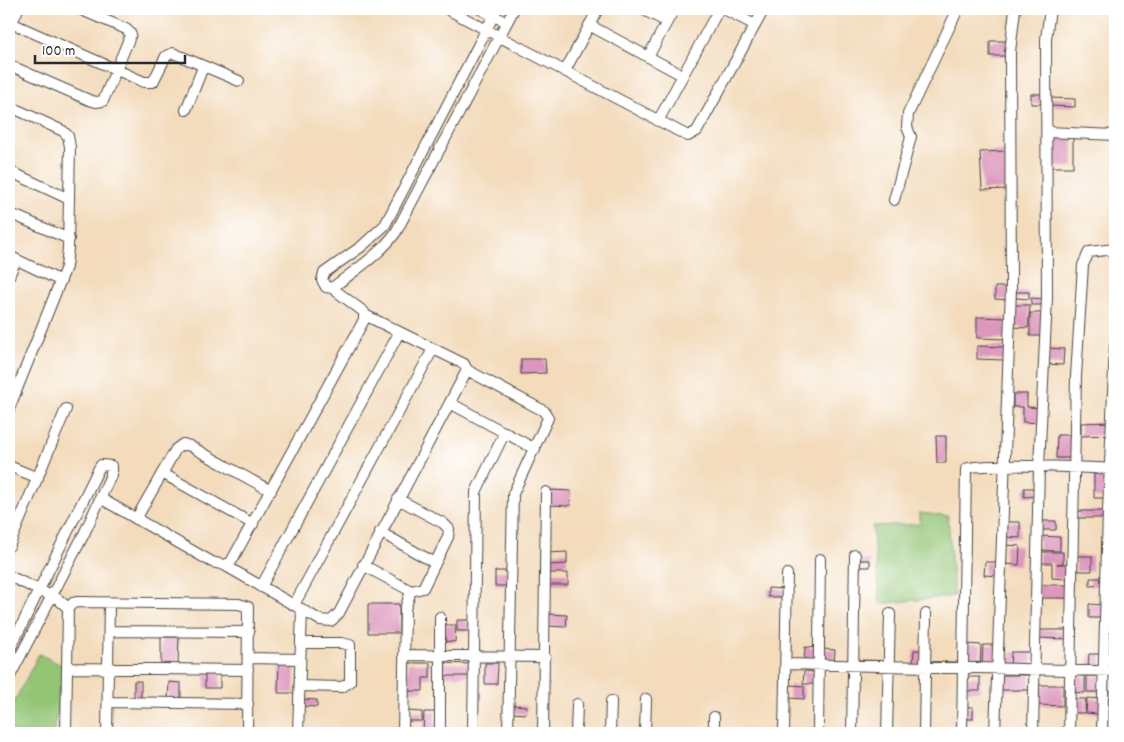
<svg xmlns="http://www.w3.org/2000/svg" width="1124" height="742" viewBox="0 0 1124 742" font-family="Dekko,sans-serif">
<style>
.green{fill:#93c575;stroke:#5f7850}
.building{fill:#dd96bd}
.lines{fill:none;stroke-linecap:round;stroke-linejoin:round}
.minor-casing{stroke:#494541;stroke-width:12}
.minor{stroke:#fff;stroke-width:10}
</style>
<rect width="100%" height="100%" fill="#fff"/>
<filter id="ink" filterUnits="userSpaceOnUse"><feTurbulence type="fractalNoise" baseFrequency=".02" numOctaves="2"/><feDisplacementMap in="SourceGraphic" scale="10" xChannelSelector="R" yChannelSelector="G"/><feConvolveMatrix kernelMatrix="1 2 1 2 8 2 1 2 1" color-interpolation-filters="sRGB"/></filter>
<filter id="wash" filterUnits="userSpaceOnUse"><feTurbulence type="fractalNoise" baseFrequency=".0096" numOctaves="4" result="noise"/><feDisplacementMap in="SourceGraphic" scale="20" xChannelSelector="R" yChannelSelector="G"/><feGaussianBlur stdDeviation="1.12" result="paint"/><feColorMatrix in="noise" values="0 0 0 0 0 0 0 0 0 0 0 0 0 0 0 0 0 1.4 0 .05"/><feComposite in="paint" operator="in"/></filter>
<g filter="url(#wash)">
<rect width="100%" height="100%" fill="#f3dbbc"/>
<path class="green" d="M919 513 948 516 954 596 880 604 872 526 921 524Z
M39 654 67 668 53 733H9V712Z"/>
<g id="blocks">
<path class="building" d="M990 41H1008V56H990Z
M1031 94H1045V104H1031Z
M1051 98 1075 99V107L1050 106Z
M1050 137 1073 138V167H1050Z
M1009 151 1010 189 982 190 980 152Z
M995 287H1010L1009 300 995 299Z
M1016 292H1029V299L1016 298Z
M1031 298 1043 299V305H1031Z
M1015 305H1030L1028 328 1014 327Z
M1030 313H1043V336H1030Z
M977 317 1006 318V339L977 338Z
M977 346 1005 347 1004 360 977 359Z
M1047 348 1064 349 1063 365 1046 364Z
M521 359H545L546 373 521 374Z
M1013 394H1027V407L1042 408V423L1023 422V407H1013Z
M1111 422V435L1081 436V423Z
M1057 435H1073V458H1056Z
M936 436H946V463H937Z
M1094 474H1107V498H1094Z
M1024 488H1037L1038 496 1024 497Z
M550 490 571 491 570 506 550 505Z
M1078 511H1105V518H1078Z
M1040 521H1056V530H1040Z
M1006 522H1020V538L1005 537Z
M1039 536 1060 537V551L1039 550Z
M1005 545 1020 546 1019 565 1004 564Z
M567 552V564L548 565 547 553Z
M1039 552H1063V563L1057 564H1069L1068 579 1052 578V563H1039Z
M1076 556H1092V571H1076Z
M860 560H870V567H860Z
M985 562H998L997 576 984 575Z
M495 571H508V586H495Z
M547 573H568V585H547Z
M1090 578H1104V585L1090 586Z
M1038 585H1068V598H1038Z
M768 588 784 589V597H768Z
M368 604H399V633H368Z
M1089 604 1104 605V618H1089Z
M547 614 567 615 566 627 546 626Z
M457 620H470L469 631H457Z
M442 625H456L455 642 441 641Z
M1037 630H1066V639L1037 638Z
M161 637H179L178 665H161Z
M967 644 981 645 980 667 966 666Z
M983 645H996L995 667 982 666Z
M805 647 817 648 816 662 804 661Z
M823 649 835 650 834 663H822Z
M914 650H922V665H913Z
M1011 652H1032V669H1010Z
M1089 654H1101V668H1088Z
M279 663 295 664 294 693H278Z
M408 663H430V678H423V691H408Z
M442 663 470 664V676H442Z
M485 663H498L497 684H485Z
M205 670 220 671V688H205Z
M804 671 817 672V684H803Z
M1001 675H1030V690H1001Z
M1071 675 1085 676V693L1070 692Z
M1087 676H1101V692H1087Z
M967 677H980V691H967Z
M134 681H141V698H134Z
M169 682 181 683V699H168Z
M790 685 804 686V699L789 698Z
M1038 685H1063V706L1038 705Z
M1106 691H1115V714L1105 713Z
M1087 698 1101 699V714L1086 713Z
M301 699 317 700V707L301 706Z
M1071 699H1086L1085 713H1071Z
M512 705 527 706 526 714 512 713Z
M965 707H973V719H966Z
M408 711 422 712V721H407Z
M424 712H435L437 733H423Z"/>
</g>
</g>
<g filter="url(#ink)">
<use href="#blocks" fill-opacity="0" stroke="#494541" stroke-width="1"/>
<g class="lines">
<defs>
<path id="minor" d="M447 9 688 136 697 131 764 9
M480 9 500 19
M497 9 385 225 362 246 324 273 322 280 326 287 332 288C354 271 380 255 396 232L514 9
M642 9 667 22
M724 9 755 25
M9 22 144 82H153L166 56 173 53 239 81
M589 25 682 75
M9 30 18 9
M648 57 674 9
M9 65 89 100 96 102 103 101 131 34 126 29 79 9
M565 71 598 9
M9 106 63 131 68 136 70 147 68 248 66 267 9 409
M186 110 203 67
M658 121 719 9
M1047 132 1115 135
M9 171 69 199
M894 200 911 137 907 127 908 114 958 9
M9 213 69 239
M9 256 61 281
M9 276 16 260
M467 370 544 411 548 418 513 494 508 733
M450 403 535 449
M9 466 38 478
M162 473 253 524
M100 498 212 562 224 565 231 562 364 320V312L332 288
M136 519 176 449 183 444 190 446 271 491
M380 532 435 563
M9 546 66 409
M224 565 320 620 331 621 339 613 467 370 464 364 365 315
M363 565 411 591 423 588 448 537 449 529 443 523 398 499
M9 576 58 599 68 608
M261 587 399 333
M294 605 433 349
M109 631 249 632
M9 651 98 470 101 465 111 466V475L84 534 9 678
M404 655 545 657
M249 658 300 659
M786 664 1115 671
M67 668 248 670
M300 686 342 687 350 682V645L341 643H301
M108 702 248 704
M66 733 68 608 73 603 78 602 239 604 248 607 247 733
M107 733 109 603
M298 733 302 609
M403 733 405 609 411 591
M440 733V617
M473 733 476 492 505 432
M543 733 546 492
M576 733 577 704
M610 733 611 701
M645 733 646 699
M714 733V717
M784 733 787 574
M818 733 820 559
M852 733 855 555
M887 733 890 614
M924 733 926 614
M962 733 966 469C977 462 1094 468 1115 469
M995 733 1011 288 1010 52 1015 9
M1033 733 1039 467 1047 298 1046 39 1050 9
M1069 733 1076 376 1083 265 1089 252 1115 249
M1102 733 1108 511 1115 345"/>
</defs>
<use href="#minor" class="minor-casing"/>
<use href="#minor" class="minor"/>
</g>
</g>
<rect width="1124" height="742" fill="none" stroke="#fff" stroke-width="30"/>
<path d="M35 55v8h150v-8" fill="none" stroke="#2b2b2b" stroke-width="2.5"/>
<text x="42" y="55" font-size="15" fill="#2b2b2b" stroke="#ffffff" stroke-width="4" paint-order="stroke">100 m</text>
</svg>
